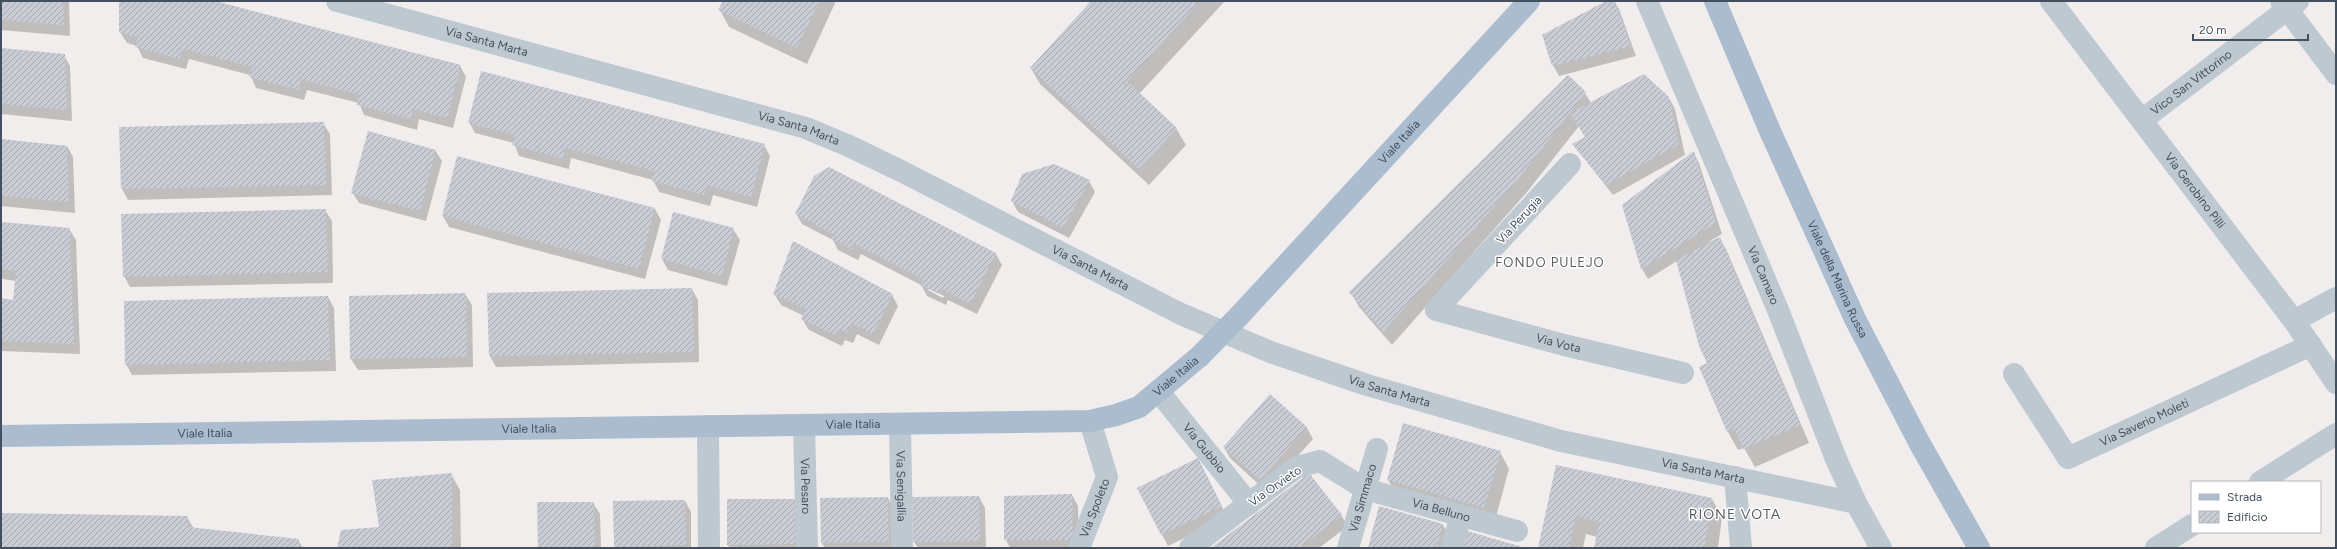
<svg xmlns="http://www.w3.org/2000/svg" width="2337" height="549" viewBox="0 0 2337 549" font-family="Figtree,sans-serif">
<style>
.shadow{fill:#0003;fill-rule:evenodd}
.building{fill:url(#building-hatch)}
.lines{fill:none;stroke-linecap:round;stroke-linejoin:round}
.minor{stroke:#bdc8d1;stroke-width:22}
.major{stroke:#abbccf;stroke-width:22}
.major-bridge{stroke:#abbccf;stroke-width:22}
.labels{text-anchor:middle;stroke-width:3;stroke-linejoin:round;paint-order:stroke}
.street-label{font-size:12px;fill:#44505d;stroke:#fff}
.neighbourhood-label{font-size:13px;letter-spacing:1px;fill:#5a5e63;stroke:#fff}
.quarter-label{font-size:14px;letter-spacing:1px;fill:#5a5e63;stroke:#fff}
</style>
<defs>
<pattern id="building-hatch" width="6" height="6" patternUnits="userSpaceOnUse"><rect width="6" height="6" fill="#c9ccd4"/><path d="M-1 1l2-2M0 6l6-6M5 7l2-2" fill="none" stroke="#a5a8af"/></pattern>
</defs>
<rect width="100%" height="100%" fill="#f1eded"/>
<path class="shadow" d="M1 1H69L70 36 1 30Z
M120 1H211L460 66 466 77 453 128 419 119 417 130 364 115 359 103 307 90 304 100 256 88 250 75 189 59 186 69 143 58 137 46 127 43 120 32Z
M724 1H836L807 64 729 27 720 10Z
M1093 1H1225L1139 94 1176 128 1186 145 1149 185 1040 84 1031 68Z
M1608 1H1614L1619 9 1636 56 1559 76 1553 65Z
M1 49 64 55 70 66 72 121 1 114Z
M1568 76 1585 93 1591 103 1669 98 1675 109 1685 155 1613 195 1573 144 1586 138 1579 126 1527 192 1392 345 1359 307 1351 293Z
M469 122 764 145 770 156 757 207 713 195 710 206 659 192 653 180 571 158 569 169 519 156 514 143 475 133Z
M323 123 330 134 332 195 128 200 122 189 120 128Z
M1 140 67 146 73 157 75 213 1 206Z
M435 150 442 161 426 221 359 203 352 192Z
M1693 152 1699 163 1722 234 1708 242 1719 238 1726 249 1809 443 1755 467 1744 448 1738 450 1728 432 1700 367 1708 364 1677 261 1648 279 1642 269 1623 206Z
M829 168 996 254 1002 265 977 314 948 300 946 305 927 296 921 285 861 254 858 260 838 250 833 240 802 224 796 214ZM928 288 944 296 943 298 928 290Z
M1089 181 1095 192 1069 238 1018 212 1012 201Z
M655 209 661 220 645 279 449 227 443 216Z
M325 210 332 221 333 283 130 287 124 276Z
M1 223 69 229 76 240 80 354 1 351V299L14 301 16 281 3 279 1 276Z
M733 229 740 240 727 286 668 270 662 259Z
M692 289 698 300 699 362 496 367 490 356Z
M465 294 472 305 473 367 358 370 351 359Z
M774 294 892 295 898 306 879 345 857 334 853 343 845 340 842 346 809 330 802 319 804 316 781 305Z
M328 297 334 308 336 371 132 375 126 364Z
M1270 396 1307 428 1313 439 1266 491 1230 458 1224 447Z
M1500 452 1509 469 1494 524 1398 496 1388 480Z
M1198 459 1227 517 1168 546 1138 489Z
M1557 466 1712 499 1722 517 1718 548H1595L1597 537 1586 534 1583 548H1539Z
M451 474 460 490 461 548H338L380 528Z
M1072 495 1078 506 1079 548H1010L1006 540 1005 497Z
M979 497 985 508 986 548H918L914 542Z
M888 498 894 509V548H825L822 543 821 499Z
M685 501 691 512V548H616L615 546Z
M538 503H593L600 514 601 548H540Z
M1380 507 1443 525 1449 536 1446 548H1369Z
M801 511 802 548H730L728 545Z
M1 514 187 517 194 529 298 540 303 548H1Z
M1341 515 1348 526 1319 548H1212Z"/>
<path class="building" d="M1 1H63L64 25 1 20Z
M119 1H215L461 65 447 118 413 109 411 119 357 105 360 95 301 79 298 90 249 77 252 67 183 49 180 59 135 47 138 37 119 32Z
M723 1H819L797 48 718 10Z
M1091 1H1200L1127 81 1177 128 1139 169 1030 68Z
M1606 1H1615L1631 46 1552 66 1542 35Z
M1 48 65 54 67 110 1 104Z
M481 71 765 144 751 197 707 185 704 195 652 181 654 171 565 148 563 159 512 145 515 135 468 123Z
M1644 74 1669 97 1679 144 1606 185 1572 144 1585 137 1570 113Z
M1568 75 1586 92 1519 178 1383 332 1349 292Z
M324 122 326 185 121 189 119 127Z
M368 131 436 150 420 211 351 193Z
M1 139 67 146 69 202 1 196Z
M1694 151 1716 223 1641 269 1622 205Z
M457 156 655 208 639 269 442 216Z
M1054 164 1090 180 1063 228 1011 201 1022 174Z
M829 167 996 253 970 304 942 289 939 294 920 285 923 279 854 244 852 249 831 239 833 234 795 214 814 176Z
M326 209 328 272 123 277 121 214Z
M673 212 734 228 722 276 661 259Z
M1 222 70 228 74 344 1 341V298L13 300 16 271 1 269Z
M1720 237 1800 425 1743 449 1735 429 1727 432 1699 367 1707 363 1699 346 1676 260Z
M793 241 893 294 873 334 851 323 847 333 839 329 836 336 801 319 805 309 773 294Z
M692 288 694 352 489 356 487 293Z
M466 293 467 357 350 359 349 296Z
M328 296 330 360 125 365 124 301Z
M1270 394 1307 427 1260 480 1223 447Z
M1403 423 1501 451 1484 508 1387 480Z
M1198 458 1222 506 1161 535 1137 488Z
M1556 465 1712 498 1705 548H1594L1599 522 1576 516 1569 548H1538Z
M452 473V548H337L341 530 379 527 372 480Z
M1309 473 1342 515 1299 548H1211Z
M1072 494 1073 540H1004V496Z
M979 496 980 541 913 542 912 497Z
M888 497 889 542 821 543 820 498Z
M727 499H795L796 544 727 545Z
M685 500 686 545 614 547 613 501Z
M537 502H594L595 547H538Z
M1379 506 1443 524 1437 548H1368Z
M1 513 188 516V527L299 539V548H1Z
M1467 531 1526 548H1462Z"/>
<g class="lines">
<g class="minor">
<path id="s1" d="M337 1 806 128 849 146 899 170 1181 314 1273 353 1367 385 1561 441 1856 503"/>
<path id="s2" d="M1647 1 1778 310 1836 459 1856 503 1881 548"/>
<path id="s3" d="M2051 1 2294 321 2336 383"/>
<path d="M2281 1 2336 74"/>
<path id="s4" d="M2142 120 2298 1"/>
<path id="s5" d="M1570 164 1436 310 1564 345 1683 373"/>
<path d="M2294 321 2336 298"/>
<path id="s6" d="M2014 374 2068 458 2311 345"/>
<path id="s7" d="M1159 392 1249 504"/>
<path id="s8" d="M900 424 902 548"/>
<path id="s9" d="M804 425 807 548"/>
<path d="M708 426 709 548"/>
<path d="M1735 477 1741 548"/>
<path d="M2260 482 2336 434"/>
<path id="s10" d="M1079 548 1107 477 1090 421"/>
<path id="s11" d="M1190 548 1297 467 1320 461 1365 489 1517 531"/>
<path id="s12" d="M1348 548 1377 449"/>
<path d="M1452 548 1461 515"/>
<path d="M2156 548 2192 525"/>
</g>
<g class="major">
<path id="s13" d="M1715 1 1770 131 1855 319 1920 444 1979 548"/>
<path id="s14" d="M1240 315 1529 1"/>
<path id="s15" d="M1 436 1090 421 1116 415 1139 407 1200 356"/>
</g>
<path class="major-bridge" d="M1200 356 1240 315"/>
</g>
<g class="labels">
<g class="street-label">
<text dy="4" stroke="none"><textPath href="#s1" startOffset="155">Via Santa Marta</textPath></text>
<text dy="4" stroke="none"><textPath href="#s4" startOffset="62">Vico San Vittorino</textPath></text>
<text dy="4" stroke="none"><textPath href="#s1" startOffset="479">Via Santa Marta</textPath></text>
<text dy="4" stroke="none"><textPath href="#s14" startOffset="235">Viale Italia</textPath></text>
<text dy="4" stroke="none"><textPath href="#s3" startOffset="238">Via Gerobino Pilli</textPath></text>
<text transform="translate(1519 220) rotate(-47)" y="4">Via Perugia</text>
<text dy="4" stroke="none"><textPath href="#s1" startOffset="803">Via Santa Marta</textPath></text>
<text dy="4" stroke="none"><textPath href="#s2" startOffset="298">Via Camaro</textPath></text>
<text dy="4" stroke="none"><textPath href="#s13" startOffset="304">Viale della Marina Russa</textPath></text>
<text dy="4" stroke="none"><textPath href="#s5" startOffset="325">Via Vota</textPath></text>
<text dy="4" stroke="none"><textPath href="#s15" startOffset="1188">Viale Italia</textPath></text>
<text dy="4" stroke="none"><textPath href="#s1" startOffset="1127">Via Santa Marta</textPath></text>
<text dy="4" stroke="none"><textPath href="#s6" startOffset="184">Via Saverio Moleti</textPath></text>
<text dy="4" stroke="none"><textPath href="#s15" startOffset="852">Viale Italia</textPath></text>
<text dy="4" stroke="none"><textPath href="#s15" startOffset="528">Viale Italia</textPath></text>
<text dy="4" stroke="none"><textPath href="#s15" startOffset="204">Viale Italia</textPath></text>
<text dy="4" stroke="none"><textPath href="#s7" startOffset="72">Via Gubbio</textPath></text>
<text dy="4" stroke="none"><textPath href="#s1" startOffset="1451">Via Santa Marta</textPath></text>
<text dy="4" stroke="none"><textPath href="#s9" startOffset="61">Via Pesaro</textPath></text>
<text dy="4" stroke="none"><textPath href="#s8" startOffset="62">Via Senigallia</textPath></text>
<text transform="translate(1275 486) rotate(-35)" y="4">Via Orvieto</text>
<text dy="4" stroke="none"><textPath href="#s12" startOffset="52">Via Simmaco</textPath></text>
<text dy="4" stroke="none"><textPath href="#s10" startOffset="43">Via Spoleto</textPath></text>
<text dy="4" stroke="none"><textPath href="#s11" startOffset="290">Via Belluno</textPath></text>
</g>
<g class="neighbourhood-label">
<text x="1550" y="267">FONDO PULEJO</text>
</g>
<g class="quarter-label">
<text x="1735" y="519">RIONE VOTA</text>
</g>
</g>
<rect width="2337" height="549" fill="none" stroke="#44505d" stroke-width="4"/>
<rect x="2191" y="481" width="130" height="52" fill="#ffffff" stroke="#b4b9be"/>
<rect x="2199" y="494" width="20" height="6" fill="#abbccf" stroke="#b4b9be"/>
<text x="2227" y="501" font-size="12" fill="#44505d">Strada</text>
<rect x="2199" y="511" width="20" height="12" fill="url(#building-hatch)" stroke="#b4b9be"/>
<text x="2227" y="521" font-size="12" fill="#44505d">Edificio</text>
<path d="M2193 34v6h115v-6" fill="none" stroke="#44505d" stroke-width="2"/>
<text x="2199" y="34" font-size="12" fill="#44505d" stroke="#ffffff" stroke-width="3" paint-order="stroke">20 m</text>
</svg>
